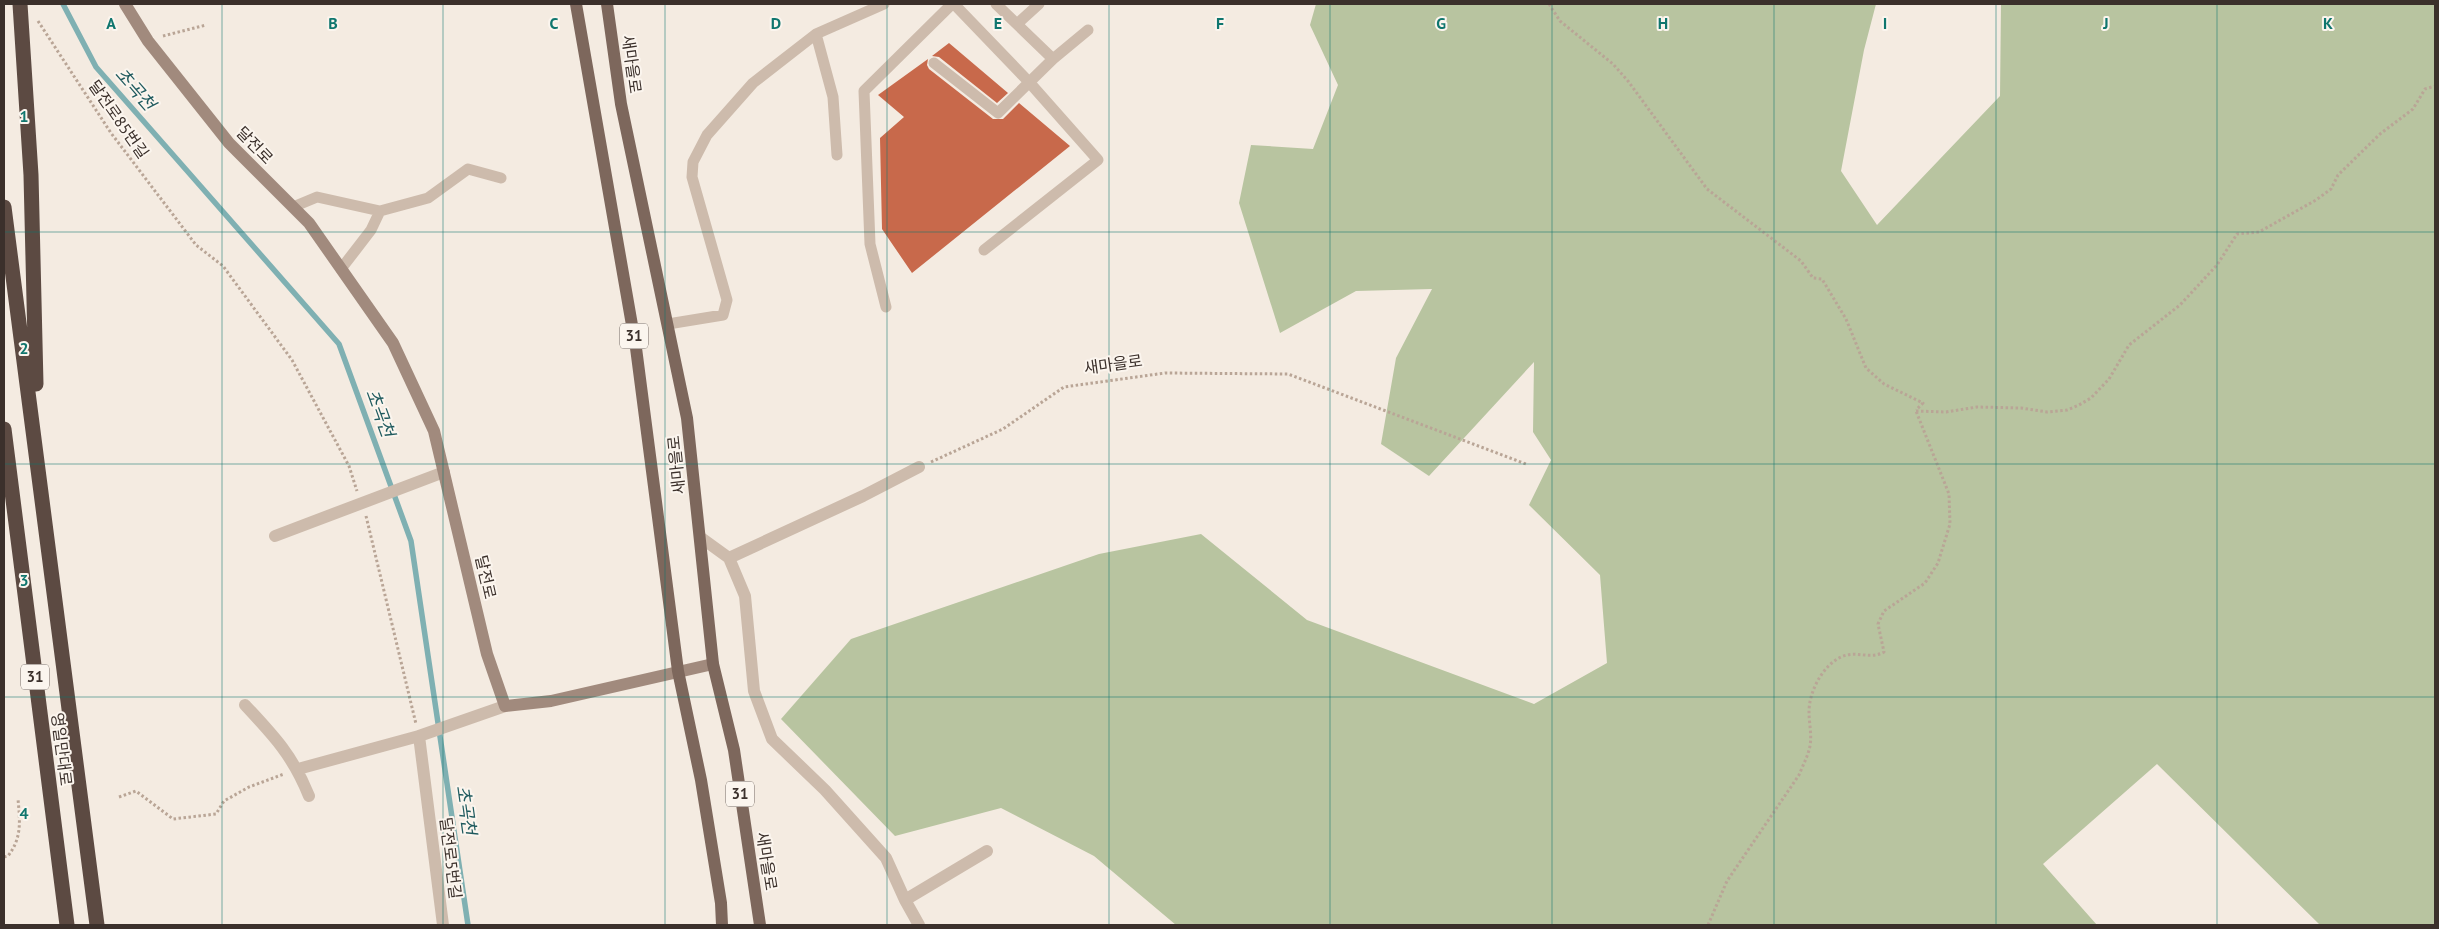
<svg xmlns="http://www.w3.org/2000/svg" width="2439" height="929" viewBox="0 0 2439 929" font-family="'PT Sans','Noto Sans KR',sans-serif">
<style>
.green{fill:#b8c4a0}
.lines{fill:none;stroke-linecap:round;stroke-linejoin:round}
.stream{stroke:#7fb0b2;stroke-width:5.5}
.building{fill:#c8694b}
.path{stroke:#b9a596;stroke-width:3;stroke-dasharray:2.5 2.5;stroke-linecap:butt}
.lane{stroke:#cdbbac;stroke-width:11}
.street{stroke:#cdbbac;stroke-width:12}
.secondary{stroke:#a18a7d;stroke-width:12}
.primary{stroke:#7d675c;stroke-width:12}
.highway{stroke:#5c4a42;stroke-width:15}
.grid{fill:none;stroke:#0f766e;stroke-width:1;stroke-opacity:0.55}
.labels{text-anchor:middle;stroke-width:4;stroke-linejoin:round;paint-order:stroke}
.shield{fill:#fbf5ee;stroke:#756b66;stroke-width:1}
.shield-label{font-size:15px;font-weight:bold;fill:#3b302b}
.street-label{font-size:16px;fill:#3b302b;stroke:#fbf5ee}
.water-label{font-size:18px;font-style:italic;fill:#1f5a5e;stroke:#fbf5ee}
.grid-label{font-size:16px;text-anchor:middle;font-weight:bold;fill:#0f766e;stroke:#fbf5ee;stroke-width:4;stroke-linejoin:round;paint-order:stroke}
</style>
<rect width="100%" height="100%" fill="#f4ebe1"/>
<path class="green" d="M1316 4H1876L1864 50 1841 171 1877 225 2000 96 2001 4H2435V925H2320L2157 764 2043 864 2097 925H1176L1094 856 1001 808 895 836 781 719 851 639 1099 554 1201 534 1307 620 1534 704 1607 663 1600 575 1529 505 1551 460 1533 432 1534 362 1429 476 1381 444 1396 358 1432 289 1356 291 1280 333 1239 203 1251 145 1313 149 1338 85 1310 25Z"/>
<g class="lines">
<path class="stream" d="M63 4 96 67 339 344 411 541 468 925"/>
</g>
<path class="building" d="M949 43 1008 93 997 103 939 57 932 56Z
M928 59 927 65 929 69 993 119H1003L1019 103 1070 146 912 273 882 229 880 138 904 117 878 95Z"/>
<g class="lines">
<path class="path" d="M1549 4 1560 21 1613 64 1628 81 1707 189 1801 261 1813 278 1822 279 1846 319 1866 368 1884 384 1923 403 1916 410
M38 21 111 133 196 245 223 266 292 360 349 466 357 491
M163 36 206 25
M1916 411 1946 412 1977 407 2021 408 2047 412 2067 410 2079 405 2091 398 2109 379 2129 345 2180 305 2217 265 2237 234 2259 232 2316 200 2331 189 2338 175 2380 134 2413 109 2425 89 2435 86
M931 462 1003 429 1064 387 1165 373 1288 374 1526 464
M366 516 416 724
M119 797 136 791 173 819 216 814 224 801 249 787 284 774
M4 857 8 856C22 838 20 821 18 799
M1708 925 1727 881 1799 775C1803 765 1808 756 1810 746 1812 735 1809 723 1809 712 1809 692 1822 666 1841 657 1856 650 1870 660 1884 652L1878 624 1884 611 1925 583 1938 563 1950 524 1949 494 1916 411"/>
<path class="lane" d="M954 4 1029 82 1098 160 984 250
M996 4 1053 59
M1017 24 1039 4
M816 34 833 97 837 155
M934 63 998 113 1053 59 1088 30
M293 207 317 197 380 211
M341 269 371 230 380 211 428 198 468 169 501 178
M886 307 870 244 864 91 952 4
M668 324 723 315 727 300 692 177 693 162 707 135 753 83 816 34 884 4"/>
<path class="street" d="M275 536 444 472
M700 537 729 558 745 596 754 691 772 739 825 790 886 858 905 900
M729 558 863 496 919 467
M245 705C274 736 293 756 309 796
M298 769 419 736
M443 925 419 736 505 706
M919 925 905 900 987 851"/>
<path class="secondary" d="M125 4 148 41 229 143 309 223 393 343 434 431 487 654 505 706 551 701 713 664"/>
<path class="primary" d="M576 4 636 348 678 671 701 780 721 903 722 925
M607 4 621 104 687 418 713 664 734 750 760 925"/>
<path class="highway" d="M20 4 31 175 36 384
M4 207 97 925
M4 429 67 925"/>
</g>
<path class="grid" d="M222 4V925M443 4V925M665 4V925M887 4V925M1109 4V925M1330 4V925M1552 4V925M1774 4V925M1996 4V925M2217 4V925M4 232H2435M4 464H2435M4 697H2435"/>
<g class="labels">
<g class="shield">
<rect x="620" y="323.5" width="28" height="25" rx="4"/>
<rect x="21" y="664.5" width="28" height="25" rx="4"/>
<rect x="726" y="781.5" width="28" height="25" rx="4"/>
</g>
<g class="shield-label">
<text x="634" y="341">31</text>
<text x="35" y="682">31</text>
<text x="740" y="799">31</text>
</g>
<g class="street-label">
<text transform="translate(632 64) rotate(82)" y="6">새마을로</text>
<text transform="translate(119 119) rotate(55)" y="6">달전로85번길</text>
<text transform="translate(255 145) rotate(46)" y="6">달전로</text>
<text transform="translate(1113 364) rotate(-8)" y="6">새마을로</text>
<text transform="translate(676 465) rotate(-96)" y="6">새마을로</text>
<text transform="translate(486 577) rotate(77)" y="6">달전로</text>
<text transform="translate(62 749) rotate(83)" y="6">영일만대로</text>
<text transform="translate(451 858) rotate(83)" y="6">달전로5번길</text>
<text transform="translate(767 861) rotate(81)" y="6">새마을로</text>
</g>
<g class="water-label">
<text transform="translate(135 89) rotate(49)" y="6">초곡천</text>
<text transform="translate(380 413) rotate(70)" y="6">초곡천</text>
<text transform="translate(466 810) rotate(82)" y="6">초곡천</text>
</g>
</g>
<g class="grid-label">
<text x="111" y="29">A</text>
<text x="333" y="29">B</text>
<text x="554" y="29">C</text>
<text x="776" y="29">D</text>
<text x="998" y="29">E</text>
<text x="1220" y="29">F</text>
<text x="1441" y="29">G</text>
<text x="1663" y="29">H</text>
<text x="1885" y="29">I</text>
<text x="2106" y="29">J</text>
<text x="2328" y="29">K</text>
<text x="24" y="122">1</text>
<text x="24" y="354">2</text>
<text x="24" y="586">3</text>
<text x="24" y="819">4</text>
</g>
<rect width="2439" height="929" fill="none" stroke="#3b302b" stroke-width="10"/>
</svg>
